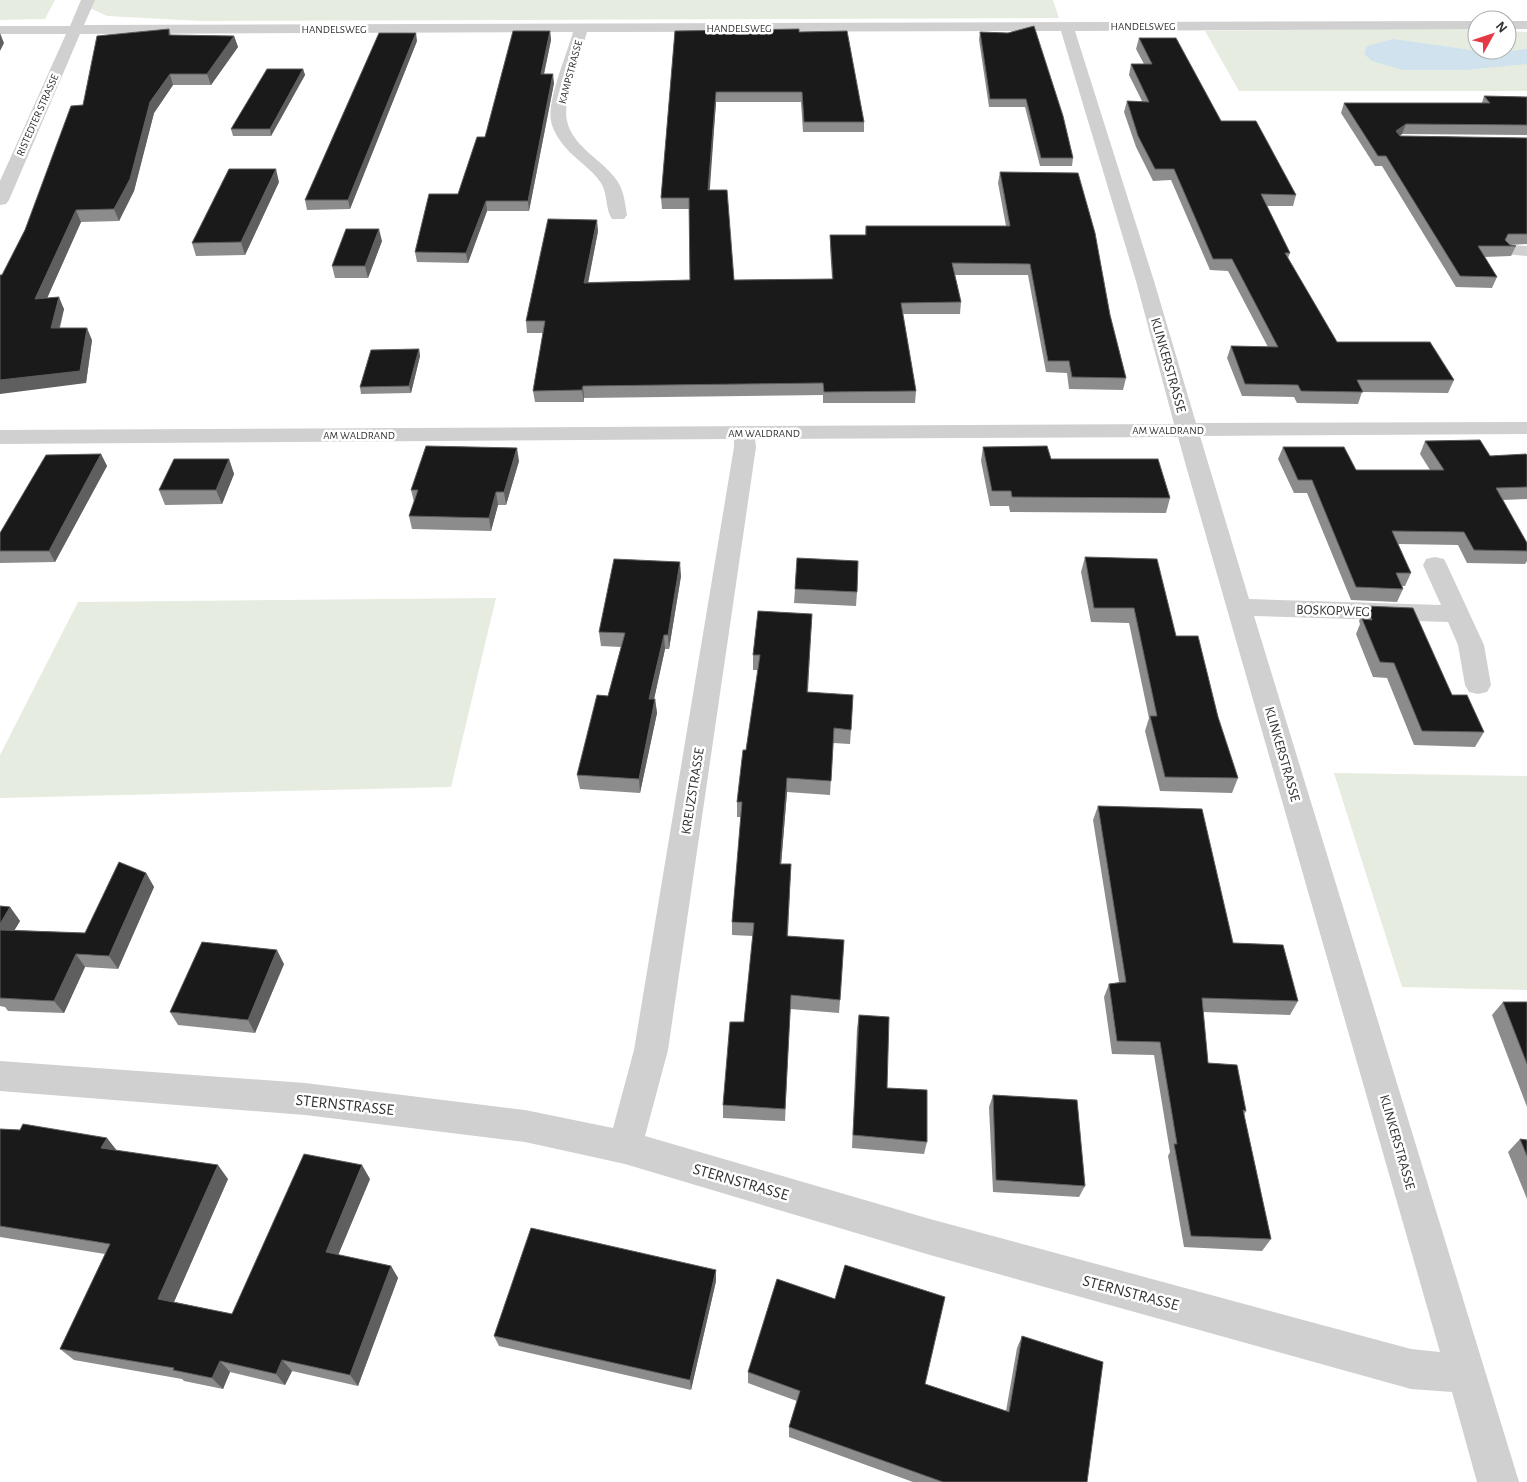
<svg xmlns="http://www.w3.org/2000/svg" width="1527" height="1482" viewBox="0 0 1527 1482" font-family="'Alegreya Sans',sans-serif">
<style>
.green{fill:#e6ecdf}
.water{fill:#cfe2ee}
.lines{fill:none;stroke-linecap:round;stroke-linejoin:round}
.minor{fill:#d0d0d0;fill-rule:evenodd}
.wall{fill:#8c8c8c}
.shaded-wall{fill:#5f5f5f}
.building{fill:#1a1a1a;stroke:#5f5f5f}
.labels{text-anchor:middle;stroke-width:5;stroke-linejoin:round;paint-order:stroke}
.far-street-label{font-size:11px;fill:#333;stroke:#fff}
.street-label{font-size:14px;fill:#333;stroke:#fff}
.near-street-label{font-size:16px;fill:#333;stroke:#fff}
</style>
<rect width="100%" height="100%" fill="#fff"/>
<path class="green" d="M0 0H55L45 19 0 20Z
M94 0H1053L1059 18 201 21 107 16 90 8Z
M1453 28 1477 29V50H1507V31L1527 32V91H1239L1205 31Z
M496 598 451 787 0 798V755L78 602Z
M1334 773 1527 776V990L1402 987Z"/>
<path class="water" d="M1393 39 1492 53 1527 49V64L1465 70H1403L1372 61 1364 54 1367 46Z"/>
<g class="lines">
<path class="minor" d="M81 0H95L84 25 1477 21V29L1075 31 1154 281 1196 423 1527 422V434L1200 436 1249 599 1441 605 1423 565 1426 559 1435 557 1444 559 1447 565 1484 645 1491 685 1487 692 1478 694 1469 692 1465 685 1458 645 1448 622 1254 616 1519 1482H1477L1452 1392 1411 1389 930 1255 625 1164 525 1142 305 1115 0 1091V1061L305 1083 525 1110 613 1128 634 1050 734 447V439L0 444V430L1174 424 1136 281 1061 31 587 32C581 54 562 101 567 121 573 148 604 160 618 182 624 192 625 203 627 215L624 219H612C605 209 608 194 601 183 592 169 576 160 566 148 559 140 553 131 551 121 547 100 567 54 573 32L80 34 9 200 6 204 0 205V181L66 34H0V26H70ZM1178 437 1186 466 1440 1352 1411 1349 930 1219 645 1136 668 1050 756 447 755 439Z
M1507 21H1527V29H1507Z
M1511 245 1527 246V256L1505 254 1502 250 1505 246Z"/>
</g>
<path class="wall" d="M169 29 171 35 234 36 238 47 211 85H173L154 113 134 191 119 221 81 222 47 298 64 309 60 328 92 340 86 383 2 275 25 230 83 105Z
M550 31 551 40 544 74 554 83 529 211H487L468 263 417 262 415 252 458 194 485 137Z
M675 31 799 32 864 122V132H803L801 102H716L709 190 734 280 832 279 830 246V235H865L866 226H1006L998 183 1000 172 1110 315 1126 378 1123 390 1069 389 1067 373 1046 372 1028 275H955L961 302 960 314H903L916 391 915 403H823V395L584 398V402H535L533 391 543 333H527L526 321 598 231 588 282 690 280 689 209H662L661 198Z
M980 32 1073 158 1072 166H1040L1025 107H989L979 40Z
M1139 38 1221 121 1296 195 1293 206H1267L1290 253 1288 258 1337 342 1454 380 1448 393 1362 392 1358 404 1297 403 1294 397 1242 396 1227 358 1231 346 1268 347 1228 271 1210 270 1171 180 1153 181 1136 147 1124 112 1127 101H1142L1129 75 1131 64H1144L1136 49Z
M417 41 350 209 307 210 305 200Z
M303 69 305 75 271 136H233L231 129Z
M1484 96 1527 97V135L1402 134 1400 136 1527 138V244L1509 245 1516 246 1511 256 1484 257 1497 277 1492 288 1456 287 1382 166H1375L1341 113 1344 103H1482Z
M279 182 245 255 196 256 192 243Z
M382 241 368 278H335L332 266Z
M419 349 420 356 411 393 361 394 360 387Z
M1425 441 1490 456 1527 455V499L1503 500 1527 543V561L1525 564 1467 563 1458 545 1398 544 1411 573 1405 586H1402L1403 589 1397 602 1351 600 1307 493H1294L1278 459 1283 447 1356 470H1430L1420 454Z
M983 447 1051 459 1170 498 1166 513 1010 512 1009 506H990L981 461Z
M101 454 107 466 55 562 0 563V533Z
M229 459 234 474 222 504 165 505 159 490Z
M519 461 506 505H498L491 531 412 529 409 516 414 502 411 490Z
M1085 557 1176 636 1218 717 1238 778 1232 793 1160 791 1145 731 1149 718 1129 623 1091 622 1081 572Z
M681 576 669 649H665L654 699H655L657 713 640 793 580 789 577 775 608 696 621 647 601 646 599 632Z
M795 589 857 592 856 606 794 603Z
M1366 606 1452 695 1484 732 1475 747 1414 745 1387 678 1373 677 1356 634 1360 624 1359 621Z
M812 614 808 692 851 730 850 744 833 743 830 795 787 792 781 864H791L788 936 840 1000 839 1013 790 1009 785 1121 723 1118V1105L744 1022 753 936 732 935V922L741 817H737V802L746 750 758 670H753V655Z
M1098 806 1233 943 1298 1001 1290 1015 1203 1012 1208 1063 1246 1111 1244 1115 1271 1239 1262 1251 1184 1247 1168 1156 1170 1152 1154 1055 1112 1054 1104 997 1109 984 1119 982 1093 820Z
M146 873 154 887 118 969 85 967 64 1013 8 1011 5 1007 0 1006V906L10 907 20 921 14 930 85 933Z
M284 964 255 1033 178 1025 170 1012Z
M1503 1002H1527V1107L1492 1015Z
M859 1015 887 1088 927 1142 924 1154 852 1148 857 1028Z
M993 1095 1085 1186 1079 1197 993 1192 989 1107Z
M0 1129 20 1130 117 1151 228 1179 174 1302 232 1314 370 1179 338 1255 391 1266 398 1278 358 1386 292 1371 285 1385 230 1372 223 1389 184 1381 182 1379 74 1360 60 1349 105 1254 0 1237Z
M1520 1139 1527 1140V1199L1508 1152Z
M716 1281 691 1390 499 1346 494 1336Z
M1022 1336 1087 1482H913L789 1437V1427L797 1401 748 1383V1372L925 1384 1006 1411 1017 1348Z"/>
<path class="shaded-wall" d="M550 31 551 40 542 83 541 74Z
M0 33 4 43 0 51Z
M416 33 417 41 350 209 348 200Z
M234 36 238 47 211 85 207 74Z
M303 69 305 75 271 136 270 129Z
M170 74 173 85 154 113 134 191 119 221 114 209 150 102Z
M553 74 554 83 529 211 528 201Z
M716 92V102L709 201 708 190Z
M1406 124 1402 134 1392 141 1396 131Z
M276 169 279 182 245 255 241 242Z
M486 201 487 211 468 263 466 253Z
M76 210 81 222 41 312 35 299Z
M597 220 598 231 586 294 584 283Z
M379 229 382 241 368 278 365 266Z
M59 297 64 309 56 340 51 328Z
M87 328 92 340 86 383 0 394V380Z
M419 349 420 356 411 393 409 386Z
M583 386 584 398V402L582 390Z
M517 448 519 461 506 505 504 492Z
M101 454 107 466 55 562 49 551Z
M229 459 234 474 222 504 216 490Z
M496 492 498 505 491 531 489 518Z
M680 562 681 576 669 649 668 635Z
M664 635 665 649 651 713 649 699Z
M655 699 657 713 640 793 639 779Z
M787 778V792L780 878V864Z
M146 873 154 887 118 969 109 956Z
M10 907 20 921 7 943 0 934V924Z
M277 950 284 964 255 1033 248 1020Z
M76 954 85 967 64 1013 54 1001Z
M107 1138 118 1152 101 1148Z
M218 1165 228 1179 170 1311 158 1299Z
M362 1165 370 1179 334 1265 326 1252Z
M391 1266 398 1278 358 1386 350 1375Z
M716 1270V1281L691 1390 690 1380Z
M282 1360 292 1371 285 1385 276 1374Z
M220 1361 230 1372 223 1389 212 1378Z"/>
<path class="building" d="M1034 26 1063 116 1073 158H1041L1026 99H990L980 32 1008 33Z
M169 29V35L234 36 207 74H170L150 102 130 179 114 209 76 210 35 299 59 297 51 328H87L80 371 0 380V275H2L25 230 71 106 83 105 97 36Z
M799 29V32L847 31 864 122H804L802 92H716L708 190H727L734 280 833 279 830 235H866V226H1010L1000 172 1078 173 1095 233 1110 315 1126 378 1072 377 1069 361H1048L1030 264 952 263 961 302 901 303 916 391 824 392 823 383 583 386 582 390 533 391 545 321H526L548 219 597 220 584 283 690 280 689 198H661L675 31Z
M513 31H550L541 74H553L528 201H486L466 253 415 252 429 194H458L477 137H485Z
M379 33H416L348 200H305Z
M1139 38H1176L1221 121H1256L1296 195 1261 194 1290 253H1285L1337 342H1430L1454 380H1357L1363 392 1301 391 1298 385 1245 384 1231 346 1278 347 1232 259H1213L1174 169H1155L1138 136 1127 101 1149 102 1131 64H1152Z
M267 69H303L270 129H231Z
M1484 96 1527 97V125L1406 124 1396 131 1400 136 1527 138V234H1508L1505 240 1510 245 1516 246H1478L1497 277 1460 276 1386 156H1378L1344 103H1490Z
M229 169H276L241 242 192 243Z
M346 229H379L365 266H332Z
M419 349 409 386 360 387 371 350Z
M1480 440 1490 456 1526 454 1527 455V487L1496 488 1527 543V551L1474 550 1464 532 1392 531 1411 573H1396L1403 589 1356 587 1312 480H1298L1283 447H1344L1356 470H1444L1425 441Z
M426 446 517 448 504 492H496L489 518 409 516 418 490H411Z
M1047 446 1051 459H1158L1170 498 1012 497 1011 491H992L983 447Z
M101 454 49 551H0V533L46 455Z
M174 459H229L216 490H159Z
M1085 557 1157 559 1176 636H1198L1218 717 1238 778 1165 777 1150 716H1157L1134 608H1094Z
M797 558 858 561 857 592 795 589Z
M614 559 680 562 668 635H664L649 699H655L639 779 577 775 597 695 608 696 625 633 599 632Z
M1366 606 1413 608 1452 695H1467L1484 732 1422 731 1394 663 1380 662 1362 619 1372 620Z
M758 611 812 614 807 692 853 695 851 730 834 728 831 781 787 778 780 864H791L787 936 844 940 840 1000 791 995 785 1109 723 1105 730 1022H744L754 923 732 922 742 802H737L743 750H746L760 655H753Z
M1098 806 1202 809 1233 943 1283 945 1298 1001 1202 998 1208 1063 1237 1065 1246 1111 1243 1110 1271 1239 1191 1236 1174 1144H1177L1160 1042 1117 1041 1109 984 1126 982Z
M119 862 146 873 109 956 76 954 54 1001 0 998V930L85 933Z
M0 906 10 907 0 924Z
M202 942 277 950 248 1020 170 1012Z
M1503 1002H1527V1064Z
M859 1015 889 1017 887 1088 927 1090V1142L853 1135Z
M993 1095 1077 1100 1085 1186 996 1180Z
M23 1124 107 1138 101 1148 218 1165 158 1299 232 1314 304 1154 362 1165 326 1252 391 1266 350 1375 282 1360 276 1374 220 1361 212 1378 173 1370 174 1368 60 1349 110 1244 0 1226V1129L20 1130Z
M1520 1139 1527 1140V1156Z
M531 1228 716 1270 690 1380 494 1336Z
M845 1265 945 1297 925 1384 1009 1412 1022 1336 1103 1362 1087 1482H943L789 1427 800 1391 748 1372 777 1279 835 1299Z"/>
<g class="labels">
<g class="far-street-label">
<text x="1143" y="30">HANDELSWEG</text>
<text x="739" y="32">HANDELSWEG</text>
<text x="334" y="33">HANDELSWEG</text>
<text transform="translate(570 72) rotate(-75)" y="4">KAMPSTRASSE</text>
<text transform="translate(37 115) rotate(-66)" y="4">RISTEDTER STRASSE</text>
<text x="1168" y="434">AM WALDRAND</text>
<text x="764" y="437">AM WALDRAND</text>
<text x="359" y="439">AM WALDRAND</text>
</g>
<g class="street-label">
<text transform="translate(1169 365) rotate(74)" y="5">KLINKERSTRASSE</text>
<text transform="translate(1333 610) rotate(2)" y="5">BOSKOPWEG</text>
<text transform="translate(1283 754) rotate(74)" y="5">KLINKERSTRASSE</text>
<text transform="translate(692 791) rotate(-81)" y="5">KREUZSTRASSE</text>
<text transform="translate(1398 1142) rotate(74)" y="5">KLINKERSTRASSE</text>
</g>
<g class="near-street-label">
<text transform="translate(345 1104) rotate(6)" y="6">STERNSTRASSE</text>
<text transform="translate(741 1181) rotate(16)" y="6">STERNSTRASSE</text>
<text transform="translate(1131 1292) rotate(15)" y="6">STERNSTRASSE</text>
</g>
</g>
<g transform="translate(1492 35) rotate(50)"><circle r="24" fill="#ffffff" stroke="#adadad"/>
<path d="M0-4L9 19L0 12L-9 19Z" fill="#e63946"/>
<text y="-8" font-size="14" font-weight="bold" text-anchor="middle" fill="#333333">N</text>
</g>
</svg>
